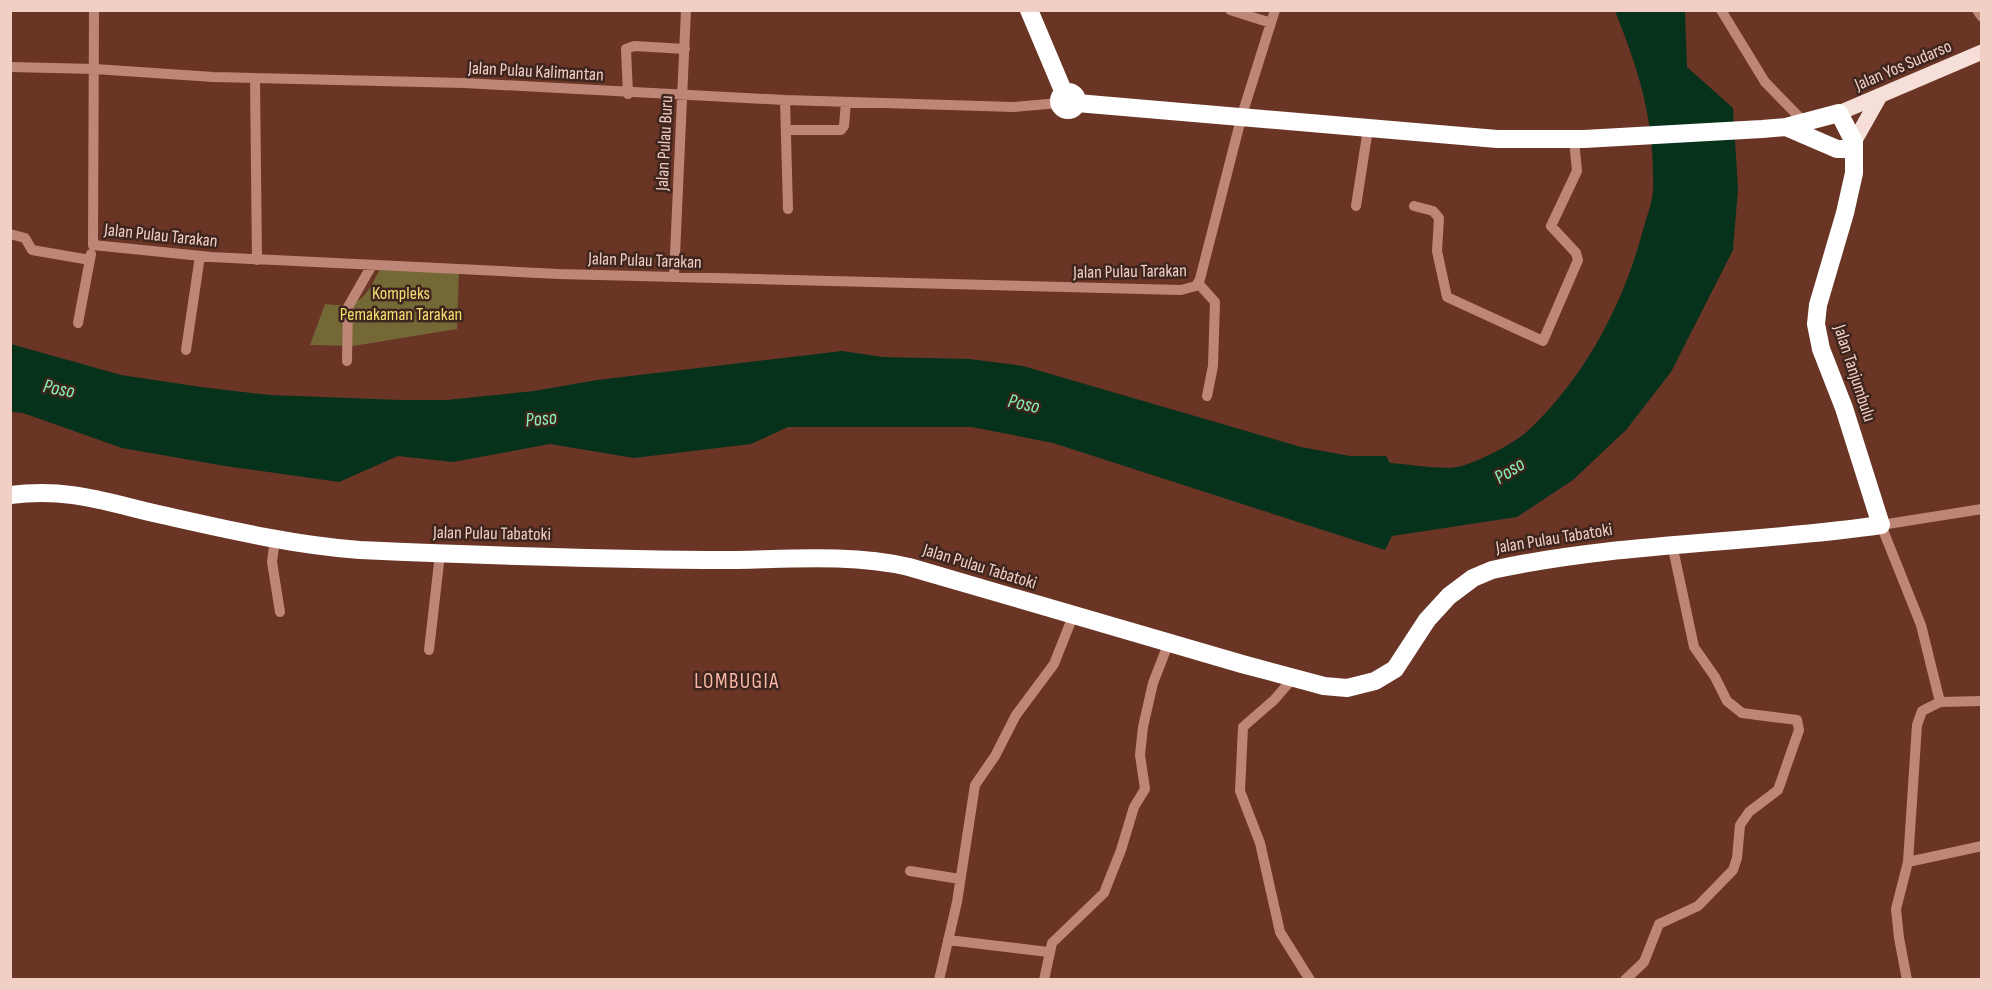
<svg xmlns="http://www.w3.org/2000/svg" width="1992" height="990" viewBox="0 0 1992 990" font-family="'Sofia Sans Condensed',sans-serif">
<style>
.green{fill:#736836}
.water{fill:#06321c}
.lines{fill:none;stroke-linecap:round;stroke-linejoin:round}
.minor{stroke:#be8676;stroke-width:10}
.major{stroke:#f6dfd8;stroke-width:15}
.highway{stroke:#fff;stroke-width:18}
.labels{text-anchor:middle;stroke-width:5;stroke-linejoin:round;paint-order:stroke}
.street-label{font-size:18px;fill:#f1cfc5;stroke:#3e251e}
.park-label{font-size:18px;fill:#f6dd6f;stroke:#3e251e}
.water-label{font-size:20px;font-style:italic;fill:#87f2b4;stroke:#3e251e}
.quarter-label{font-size:21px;letter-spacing:1.5px;fill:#fab9a6;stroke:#3e251e}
</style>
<rect width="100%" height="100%" fill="#6a3525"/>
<path class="green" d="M380 268 459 270 457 329 353 346 310 345 325 304C359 309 367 297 380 268Z"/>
<path class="water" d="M1615 11H1685L1687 67 1733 108 1738 189 1733 250 1671 372 1626 430 1573 480 1517 517 1392 536 1385 550 1053 443 972 427H788L751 444 634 458 550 444 453 462 398 456 339 482 225 466 122 448 23 413 11 412V344L121 375 201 387 270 395 401 400H447L534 391 597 380 842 351 883 357 969 359 1023 366 1301 447 1350 456H1386L1390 463C1409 464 1446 471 1462 466 1483 459 1518 442 1533 426 1587 373 1624 302 1643 230 1646 218 1652 204 1653 191 1655 121 1640 74 1615 11Z"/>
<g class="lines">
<path class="minor" d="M94 10 93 245 211 257 559 274 1181 290 1196 286 1200 279 1242 115 1275 10
M1230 10 1271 23
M1721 10 1765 82 1804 122
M1977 10 1982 17
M10 67 95 69 213 77 464 83 785 100 1014 107 1060 103
M255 78 257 260
M628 94 626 49 634 46 685 49
M785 100 788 209
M786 130H841L844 126 846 102
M1356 206 1368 129
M1414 206 1433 211 1439 218 1437 251 1447 297 1543 341 1578 260 1576 253 1551 226 1577 171 1574 140
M10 234 25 238 32 250 90 260
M674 277 686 10
M1198 283 1215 302 1213 366 1207 396
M78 323 91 254
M186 350 200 256
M347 361 348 307 372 265
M1982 509 1881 525 1921 625 1940 702 1982 701
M275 538 272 562 280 612
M429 650 440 554
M1294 677 1274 700 1243 727 1240 791 1260 843 1280 932 1310 980
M1908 862 1982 846
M910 871 960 879
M948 940 1048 952
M939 980 957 902 975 785 995 756 1016 715 1054 664 1073 616
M1044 980 1052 943 1104 893 1121 850 1134 807 1145 789 1140 755 1143 727 1153 683 1169 642
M1625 980 1644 962 1659 924 1698 906 1733 870 1737 858 1740 825 1749 812 1778 790 1799 730 1797 720 1742 713 1727 701 1715 677 1694 647 1672 544
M1907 980 1899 938 1896 909 1908 862 1917 725 1922 711 1940 702"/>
<path class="major" d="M1839 113 1982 52
M1854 142 1880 96"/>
<path class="highway" d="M1029 10 1064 93
M1059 101a9 9 0 1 1 18 0a9 9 0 1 1-18 0Z
M1786 127 1837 149H1847L1854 142
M10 495C69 488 102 501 158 514 225 529 292 545 360 550 475 555 590 559 705 560 772 561 843 552 909 567L1242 664 1324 686 1347 688 1375 681 1395 669 1427 620 1449 596 1473 578 1492 570C1620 542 1751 544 1881 525L1844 408 1821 349 1816 324 1818 305 1845 213 1854 173V142L1839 113 1786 127 1762 129 1584 139H1497L1077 103"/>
</g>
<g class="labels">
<g class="street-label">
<text transform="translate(1903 65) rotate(-23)" y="6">Jalan Yos Sudarso</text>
<text transform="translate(536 71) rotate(3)" y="6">Jalan Pulau Kalimantan</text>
<text transform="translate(664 143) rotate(-87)" y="6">Jalan Pulau Buru</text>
<text transform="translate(161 235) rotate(6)" y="6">Jalan Pulau Tarakan</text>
<text transform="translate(645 260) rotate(2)" y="6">Jalan Pulau Tarakan</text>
<text transform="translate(1130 271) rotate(-1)" y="6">Jalan Pulau Tarakan</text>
<text transform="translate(1855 373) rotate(72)" y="6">Jalan Tanjumbulu</text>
<text transform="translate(492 533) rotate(1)" y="6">Jalan Pulau Tabatoki</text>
<text transform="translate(1554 538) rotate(-9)" y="6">Jalan Pulau Tabatoki</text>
<text transform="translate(980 566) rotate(17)" y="6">Jalan Pulau Tabatoki</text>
</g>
<g class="park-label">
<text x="401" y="299">Kompleks<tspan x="401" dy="21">Pemakaman Tarakan</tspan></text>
</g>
<g class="water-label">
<text transform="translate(59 388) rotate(11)" y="7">Poso</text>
<text transform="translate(1024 403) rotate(12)" y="7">Poso</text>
<text transform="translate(541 418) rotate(-6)" y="7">Poso</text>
<text transform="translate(1509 470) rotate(-33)" y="7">Poso</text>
</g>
<g class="quarter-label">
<text x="737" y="688">LOMBUGIA</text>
</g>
</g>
<rect width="1992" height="990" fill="none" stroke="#f1cfc5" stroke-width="24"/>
</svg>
